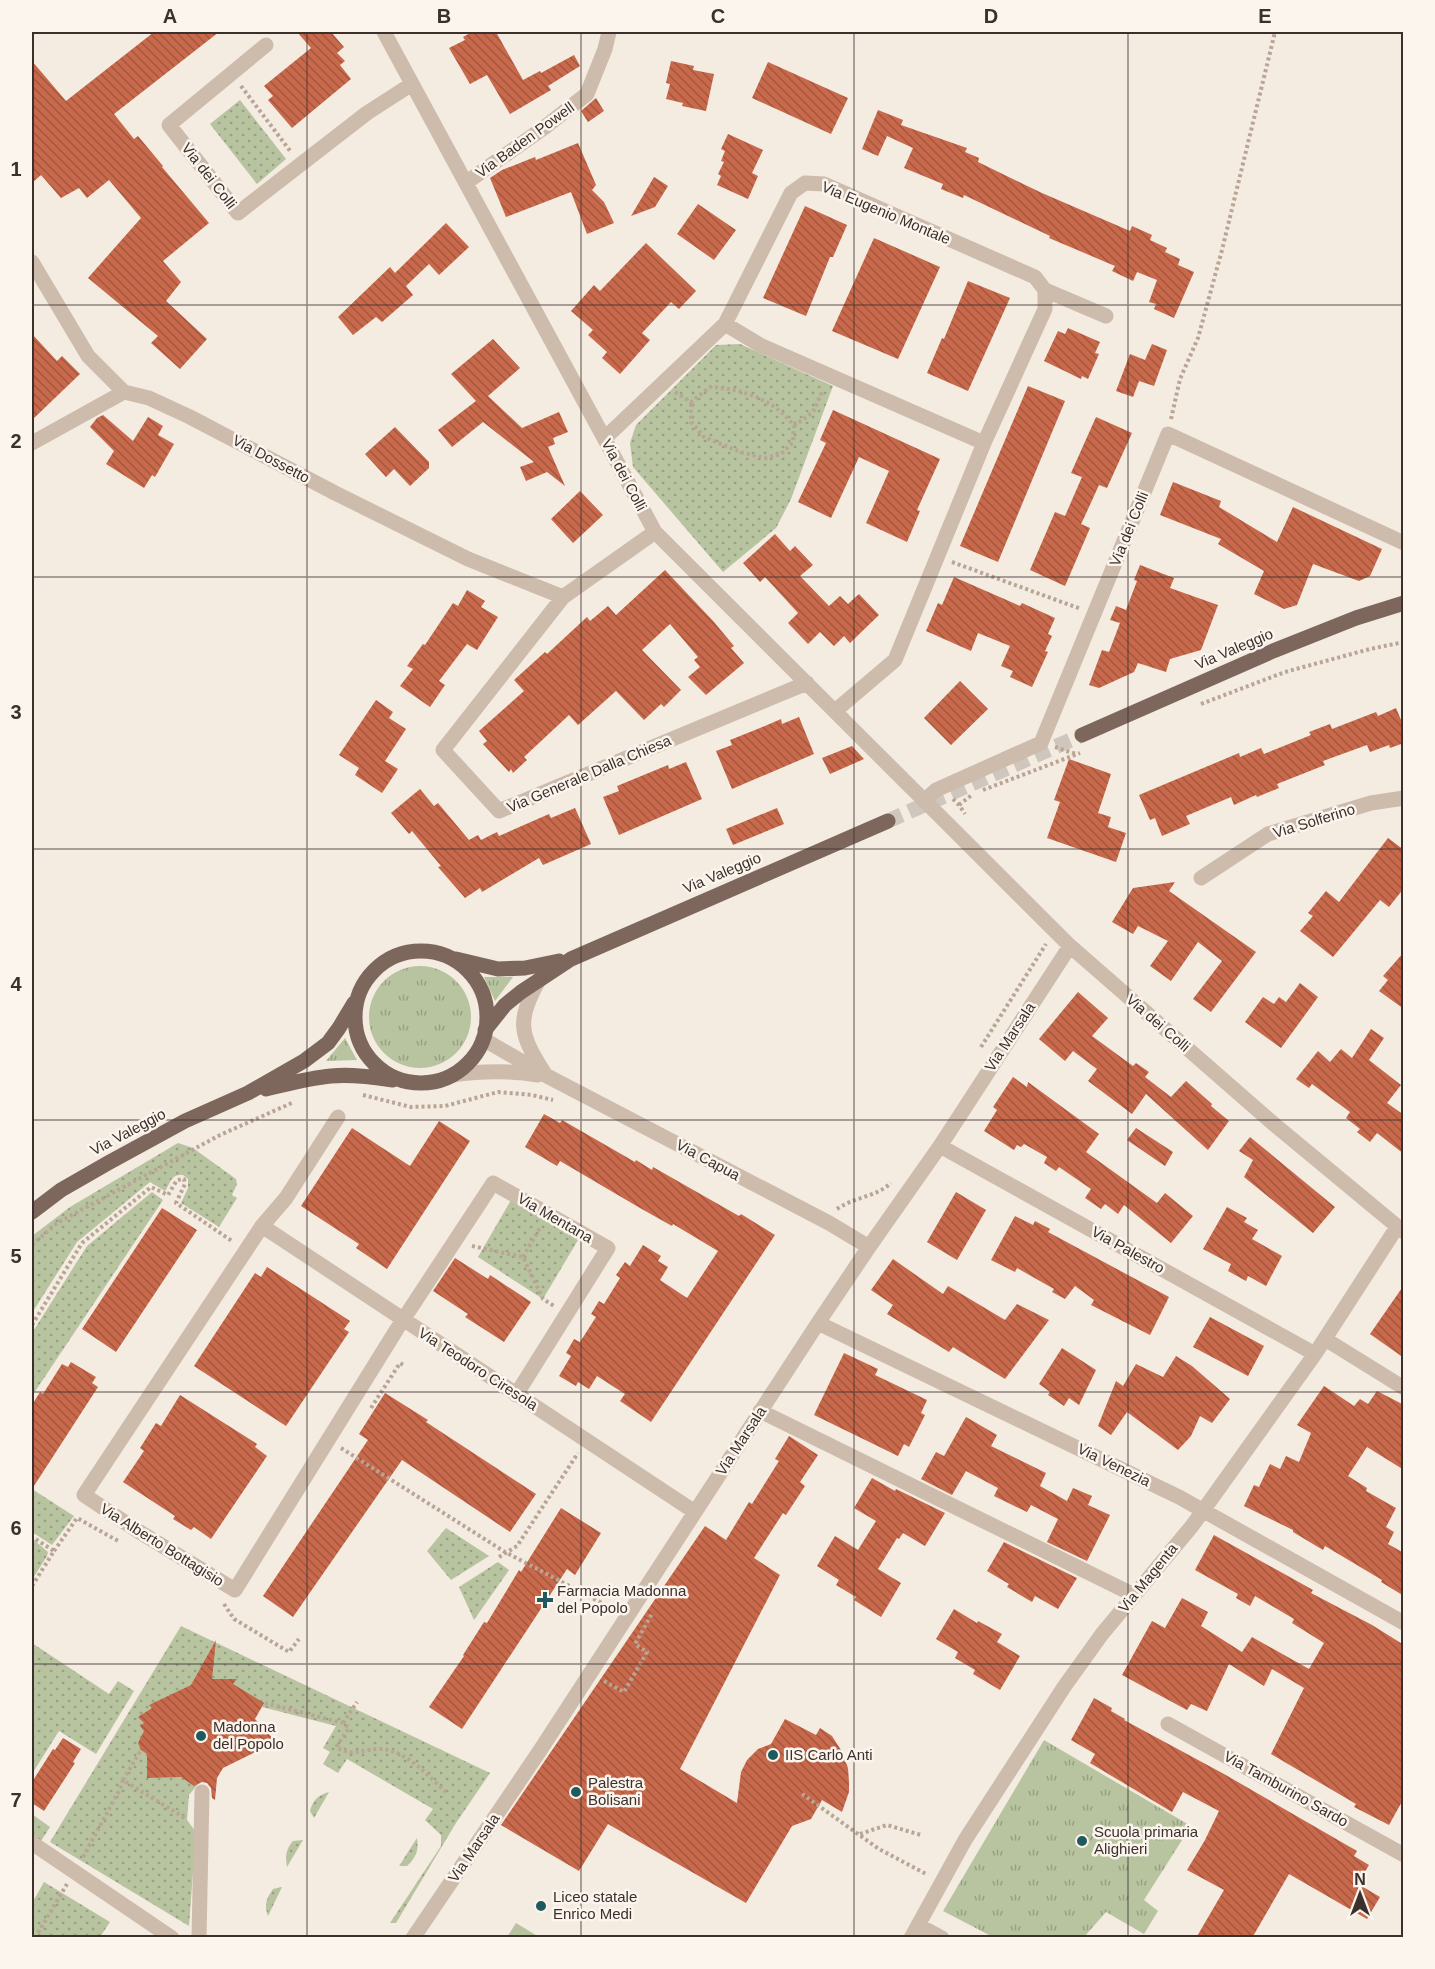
<svg xmlns="http://www.w3.org/2000/svg" width="1435" height="1969" viewBox="0 0 1435 1969" font-family="Arial,sans-serif">
<style>
.grass{fill:url(#grass-tufts)}
.park{fill:url(#park-dots)}
.pitch{fill:#b8c4a0}
.building{fill:url(#building-back-hatch)}
.lines{fill:none;stroke-linecap:round;stroke-linejoin:round}
.major-tunnel{stroke:#cfc6bd;stroke-width:15;stroke-dasharray:15 8;stroke-linecap:butt}
.path{stroke:#b9a596;stroke-width:4;stroke-dasharray:3 3;stroke-linecap:butt}
.minor{stroke:#cdbbac;stroke-width:15}
.major{stroke:#7d675c;stroke-width:15}
.grid{fill:none;stroke:#3b302b;stroke-width:1.5;stroke-opacity:0.55}
.poi-dot{fill:#1f5a5e;stroke:#fbf5ee;stroke-width:2}
.labels{text-anchor:middle;stroke-width:5;stroke-linejoin:round;paint-order:stroke}
.street-label{font-size:15px;fill:#3b302b;stroke:#fbf5ee}
.poi-label{font-size:15px;fill:#3b302b;stroke:#fbf5ee;text-anchor:start}
.neatline{fill:none;stroke:#3b302b;stroke-width:2}
.grid-label{font-size:20px;text-anchor:middle;font-weight:bold;fill:#3b302b}
</style>
<defs>
<pattern id="grass-tufts" width="24" height="20" patternUnits="userSpaceOnUse" patternTransform="scale(1.5)"><rect width="24" height="20" fill="#b8c4a0"/><path d="M3 7l-1-3M5 7V3M7 7l1-3M15 17l-1-3M17 17v-4M19 17l1-3" fill="none" stroke="#97a083"/></pattern>
<pattern id="park-dots" width="8" height="8" patternUnits="userSpaceOnUse" patternTransform="scale(1.5)"><rect width="8" height="8" fill="#b8c4a0"/><path d="M2 2h.1M6 6h.1" fill="none" stroke="#97a083" stroke-width="1.8" stroke-linecap="round"/></pattern>
<pattern id="building-back-hatch" width="6" height="6" patternUnits="userSpaceOnUse" patternTransform="scale(1.5)"><rect width="6" height="6" fill="#c8694b"/><path d="M-1 5l2 2M0 0l6 6M5-1l2 2" fill="none" stroke="#a4573f"/></pattern>
</defs>
<rect width="100%" height="100%" fill="#f4ebe1"/>
<path class="grass" d="M369 1017a51 51 0 1 1 102 0a51 51 0 1 1-102 0Z
M484 977H513L495 1001Z
M345 1038 357 1060 326 1061Z
M1044 1740 1191 1826 1144 1900 1158 1911 1144 1934 1106 1912 1084 1937H993L943 1911Z"/>
<path class="park" d="M240 100 286 159 257 184 210 124Z
M740 344 833 386 791 499 776 528 723 572 633 467 630 443 636 425 716 345Z
M178 1143 193 1148 236 1179 237 1184 232 1195 237 1198 219 1227 181 1203 188 1188V1179L183 1175C171 1174 171 1182 165 1191L150 1182 77 1242 32 1313V1236L70 1207Z
M152 1192 163 1200 32 1396V1333L87 1246Z
M511 1200 578 1240 543 1299 478 1257Z
M32 1489 74 1516 52 1545 32 1532Z
M446 1528 489 1556 451 1580 427 1551Z
M34 1540 48 1552 47 1556 32 1580V1545Z
M498 1562 509 1570 474 1620 459 1587Z
M181 1626 490 1773 456 1823 396 1923H390L441 1846V1835L425 1820 433 1809 347 1759 338 1773 323 1764 330 1752 323 1748 336 1726 262 1707 189 1795 187 1820 196 1832 189 1926 50 1842Z
M32 1643 109 1694 118 1681 134 1691 96 1754 59 1731 32 1774Z
M329 1792 314 1818 310 1811C313 1800 318 1795 329 1792Z
M32 1814 50 1827 32 1855Z
M417 1838C419 1851 416 1857 407 1866H399Z
M303 1840 287 1867C285 1856 286 1849 293 1841Z
M44 1882 110 1922 100 1937H32V1903Z
M282 1887 268 1916C264 1905 266 1899 273 1889Z"/>
<path class="pitch" d="M516 1923 539 1937H507Z"/>
<path class="building" d="M154 32H219L114 114 134 139 138 136 163 166 162 167 209 223 163 261 181 282 166 301 207 339 180 369 151 343 158 336 88 278 141 218 109 180 87 198 79 188 61 198 41 175 32 183V61L66 101Z
M297 32H331L344 47 337 53 345 61 340 65 351 79 292 128 268 100 273 96 264 86 311 48Z
M472 32H496L523 80 540 71 541 73 574 55 580 66 548 86 551 90 510 114 487 75 470 84 449 48 465 40 463 37Z
M671 61 694 66 693 70 714 74 706 111 682 106 683 103 666 99 670 84 666 83Z
M768 62 848 98 831 134 752 98Z
M596 98 604 111 588 122 581 111Z
M878 110 903 120 901 125 967 148 965 152 979 158 978 162 1042 193 1130 231 1132 226 1152 235 1150 240 1167 248 1165 252 1180 259 1178 265 1194 272 1174 318 1154 309 1156 304 1149 302 1157 280 1137 272 1133 281 1112 271 1115 266 1049 238 1050 236 964 195 963 198 941 189 943 184 904 168 913 148 887 136 878 156 862 149Z
M728 134 763 150 752 173 758 176 748 199 717 185 721 176 718 174 724 162 721 161 725 151 721 149Z
M578 143 596 185 592 190 604 202 614 223 587 234 571 192 506 217 490 178 502 170 535 157 536 160Z
M654 177 668 186 655 207 631 216Z
M698 204 736 230 714 260 677 234Z
M805 206 847 225 833 257H830L806 316 763 298Z
M446 223 469 247 439 275 429 264 406 286 413 295 382 322 376 317 353 335 338 317 390 267 395 273Z
M874 238 940 267 898 359 832 331Z
M646 243 696 291 679 309 671 302 642 333 650 340 620 374 602 358 607 352 588 335 593 330 571 311 594 285 600 291Z
M968 281 1010 298 968 391 927 373 942 338 944 339Z
M1068 328 1100 342 1095 353 1099 354 1088 379 1082 376 1081 379 1044 361 1058 331 1065 334Z
M32 334 57 361 62 356 80 374 32 420Z
M493 339 520 368 488 396 522 428 559 412 568 432 553 438 555 444 548 447 565 486 547 472 526 481 520 467 534 462 483 422 452 447 438 430 476 401 451 374Z
M1152 344 1167 350 1154 386 1139 381 1133 397 1116 391 1130 354 1145 360Z
M1028 386 1065 401 998 562 960 546Z
M833 410 940 459 917 510 920 511 907 542 866 523 889 471 859 457 831 518 798 502 826 443 820 440Z
M103 415 133 441 148 417 163 426 158 435 174 444 155 477 152 475 144 488 106 464 114 451 90 427 97 418Z
M1096 417 1132 433 1107 488 1099 485 1084 518 1081 524 1090 528 1065 586 1030 570 1055 512 1065 516 1082 477 1071 473Z
M395 427 429 462V468L410 486 394 469 386 477 365 454Z
M1173 482 1221 501 1219 507 1277 542 1293 507 1382 549 1370 576 1359 581 1313 564 1297 605 1284 609 1254 594 1264 571 1218 544 1221 539 1160 515Z
M580 491 603 515 573 543 551 519Z
M775 534 790 551 795 546 813 565 800 576 829 606 840 596 848 604 859 594 879 615 850 643 844 636 834 646 820 632 808 644 788 623 798 613 765 577 760 582 743 563Z
M1140 565 1174 578 1170 588 1218 605 1201 650 1170 659 1166 672 1138 663 1134 672 1099 688 1089 685 1102 650 1109 652 1120 623 1110 620 1116 606 1126 610 1137 581 1134 580Z
M665 570 714 622 734 646 731 648 744 663 706 695 688 677 700 667 694 660 698 657 670 624 642 650 681 690 664 707 661 704 644 720 616 691 578 725 569 715 524 757 527 760 513 773 511 769 509 772 483 744 487 741 479 731 524 691 514 680 545 652 547 654 587 617 590 621 608 606 616 615Z
M954 577 1020 606 1022 603 1055 618 1048 634 1052 636 1045 651 1048 652 1032 687 1010 677 1013 671 1001 666 1010 646 978 633 971 651 926 631 938 603 942 605Z
M467 590 485 601 481 607 498 617 477 650 467 644 439 681 445 685 430 707 400 686 413 669 407 666 423 644 425 645 453 603 458 606Z
M960 681 988 709 951 745 924 718Z
M376 700 393 712 389 718 406 729 385 761 398 769 382 793 355 775 359 768 339 755Z
M1396 708 1404 727V743L1390 748 1389 745 1370 752 1367 745 1323 761 1325 765 1277 784 1279 788 1257 797 1256 795 1234 805 1231 797 1186 816 1190 824 1162 836 1155 818 1150 820 1139 795 1239 753 1240 757 1261 748 1264 754 1311 735 1309 732 1330 724 1332 729 1376 712 1378 716Z
M799 717 814 754 732 789 716 751 732 745 730 740 760 728 781 719 782 724Z
M852 746 864 759 830 774 822 758Z
M1069 759 1111 774 1098 813 1111 817 1108 827 1126 833 1116 862 1047 838 1060 802 1054 800Z
M686 762 702 799 619 835 603 797 619 791 617 786 668 765 669 769Z
M420 789 434 806 438 803 469 840 478 835 481 840 497 832 499 836 549 814 551 818 575 808 591 844 543 865 539 858 482 892 480 888 465 898 438 867 441 866 412 831 409 834 391 813Z
M777 808 784 824 733 845 726 829Z
M1388 838 1404 850V888L1389 907 1380 900 1333 957 1300 931 1313 916 1308 913 1326 891 1339 902Z
M1175 882 1169 891 1256 952 1211 1012 1193 999 1222 961 1198 942 1171 981 1150 966 1168 941 1138 926 1133 934 1112 922 1133 888Z
M1404 952V1009L1379 991 1388 980 1383 976Z
M1300 983 1318 997 1281 1048 1245 1022 1263 997 1274 1004 1279 997 1286 1002Z
M1078 992 1108 1018 1092 1036 1133 1066 1136 1063 1149 1072 1145 1077 1171 1097 1186 1081 1212 1104 1211 1106 1229 1121 1208 1150 1146 1094 1132 1114 1088 1081 1097 1069 1073 1051 1065 1061 1039 1039Z
M1371 1029 1384 1038 1369 1060 1401 1085 1387 1103 1404 1115V1154L1377 1133 1370 1142 1357 1132 1360 1129 1346 1118 1350 1112 1312 1084 1309 1088 1296 1079 1318 1051 1330 1062 1341 1049 1352 1058Z
M1013 1077 1027 1087 1028 1082 1099 1134 1086 1152 1157 1203 1165 1193 1193 1216 1171 1243 1124 1205 1118 1214 1105 1204 1101 1209 1085 1198 1091 1189 1059 1167 1056 1171 1044 1163 1047 1157 1024 1144 1021 1147 1017 1145 1014 1150 984 1131 997 1110 993 1107Z
M544 1114 560 1123 562 1120 635 1162 636 1160 652 1170 653 1167 739 1216 741 1214 775 1235 651 1422 620 1401 625 1394 597 1376 589 1389 578 1382 576 1386 559 1376 571 1356 566 1353 574 1339 580 1342 596 1317 591 1314 599 1301 604 1304 620 1278 616 1275 625 1262 630 1266 643 1245 661 1256 658 1261 668 1267 660 1280 687 1298 718 1251 673 1224 672 1226 640 1208 560 1161 557 1166 525 1147Z
M439 1121 470 1141 387 1269 356 1248 359 1244 301 1206 352 1128 410 1166Z
M1136 1128 1173 1152 1165 1166 1127 1140Z
M1250 1137 1335 1207 1313 1233 1244 1177 1253 1160 1239 1151Z
M956 1192 986 1210 957 1260 927 1242Z
M1227 1207 1247 1218 1244 1222 1258 1230 1252 1239 1282 1256 1266 1286 1248 1276 1246 1281 1228 1271 1231 1264 1203 1249Z
M162 1208 197 1230 116 1352 82 1329Z
M1015 1216 1033 1225 1035 1221 1050 1229 1048 1232 1169 1297 1150 1335 1091 1305 1094 1300 1075 1286 1065 1299 1052 1292 1054 1289 1017 1268 1015 1272 991 1260Z
M455 1258 488 1279 490 1275 531 1302 504 1342 465 1317 468 1314 433 1291Z
M893 1259 943 1294 948 1286 1005 1320 1017 1304 1049 1320 1005 1379 953 1347 949 1352 887 1314 893 1305 871 1290Z
M267 1267 350 1321 344 1329 349 1332 286 1426 194 1366 255 1273 261 1277Z
M1404 1285V1358L1370 1334Z
M1210 1317 1264 1346 1248 1376 1193 1347Z
M1062 1348 1096 1370 1079 1405 1069 1398 1064 1406 1048 1395 1050 1392 1039 1384Z
M844 1353 878 1369 875 1375 927 1400 921 1413 925 1415 909 1447 904 1444 898 1456 814 1415Z
M1176 1356 1192 1366 1230 1399 1212 1423 1200 1416 1191 1436 1178 1450 1127 1412 1111 1435 1098 1426 1116 1381 1123 1386 1136 1364 1163 1377Z
M71 1362 96 1377 92 1383 98 1387 32 1489V1405L40 1392 43 1394 62 1364 68 1367Z
M1324 1386 1354 1406 1360 1399 1368 1404 1377 1391 1404 1405V1470L1367 1447 1348 1476 1367 1488 1366 1491 1396 1508 1386 1527 1394 1532 1388 1544 1404 1553V1596L1381 1582 1382 1580 1325 1546 1323 1550 1293 1532V1530L1244 1506 1254 1485 1259 1487 1270 1464 1280 1469 1286 1456 1299 1462 1311 1433 1297 1425Z
M385 1393 428 1420 426 1422 536 1494 510 1532 402 1460 293 1617 263 1596 368 1440 359 1434Z
M180 1395 257 1444 255 1447 267 1456 211 1539 194 1527 191 1530 173 1519 175 1516 123 1482 144 1451 140 1448 156 1423 161 1426Z
M966 1417 997 1435 991 1446 1046 1473 1040 1486 1067 1501 1073 1488 1092 1496 1088 1505 1110 1515 1087 1561 1047 1542 1058 1519 1031 1505 1027 1512 994 1496 998 1488 966 1471 952 1495 921 1479 936 1452 944 1456Z
M789 1436 818 1455 800 1482 805 1486 786 1515 783 1513 754 1558 780 1575 680 1769 737 1803 741 1772 747 1760 758 1749 771 1744 785 1719 816 1735 820 1728 832 1736 841 1750 848 1768 849 1782V1792L842 1812 822 1800 811 1819 792 1826 746 1903 608 1824 579 1871 501 1825 705 1526 726 1540 749 1502 752 1504 779 1461 775 1459Z
M872 1478 895 1491 896 1489 945 1513 925 1546 903 1533 899 1539 897 1538 878 1569 901 1583 881 1617 854 1600 856 1597 836 1585 839 1580 817 1566 835 1536 858 1550 876 1521 854 1508Z
M561 1508 601 1533 575 1575 567 1569 462 1729 429 1707 464 1656 463 1655 484 1622 487 1623 519 1570 521 1572Z
M1214 1535 1313 1590 1311 1593 1372 1625 1404 1645V1798L1389 1825 1354 1807 1356 1804 1271 1754 1304 1688 1272 1669 1264 1686 1229 1664 1207 1711 1191 1704 1187 1710 1122 1675 1152 1621 1165 1628 1182 1598 1208 1612 1201 1626 1242 1652 1252 1637 1309 1669 1324 1643 1292 1623 1294 1619 1255 1596 1250 1606 1236 1598 1238 1594 1195 1570Z
M1004 1542 1077 1578 1058 1609 1035 1596 1032 1602 1007 1587 1009 1584 987 1571Z
M954 1609 977 1623 978 1621 1002 1634 997 1642 1020 1656 1000 1690 973 1674 975 1670 955 1658 958 1652 936 1639Z
M216 1640 212 1679H237L233 1684 264 1703 255 1719 276 1742 223 1768 217 1778 215 1800 212 1798 211 1788 207 1783 202 1782 194 1786 181 1777 147 1778V1754L141 1750 138 1743 144 1731 140 1726 144 1723 138 1717 152 1708 149 1705 191 1685Z
M1094 1698 1112 1708 1111 1711 1125 1719 1124 1720 1224 1774 1357 1851 1354 1856 1369 1865 1358 1884 1380 1897 1367 1919 1289 1874 1252 1938H1196L1224 1890 1187 1870 1205 1840 1219 1811 1183 1792 1172 1812 1090 1763 1095 1754 1071 1740Z
M63 1738 81 1749 73 1762 75 1763 44 1811 32 1803V1782L53 1749 55 1750Z"/>
<g class="lines">
<path class="major-tunnel" d="M888 821 1082 735"/>
<path class="path" d="M241 86 291 152
M675 392 691 402 710 387C742 389 774 399 794 426L793 442 781 454 765 458 740 452 704 437 691 422V402
M1171 419 1180 379 1198 338 1222 250 1275 32
M794 426 813 412 823 390
M952 562 1081 609
M1201 704 1285 672 1370 649 1404 642
M1055 747 1076 754
M983 790 1080 753
M953 799 959 805 965 814
M959 805 973 794
M981 1047 1046 944
M363 1095 411 1107 445 1106 498 1092 532 1095 553 1100
M837 1209C854 1197 876 1197 891 1183
M32 1245 57 1223 220 1135 294 1102
M472 1246 523 1257 543 1299 554 1306
M523 1257 541 1226
M32 1325 82 1243 151 1187 168 1195 177 1180 184 1179 185 1184 176 1203 232 1241
M371 1408 400 1363 405 1366
M341 1448 505 1552 613 1609
M54 1551 77 1518 120 1542
M499 1557 517 1546 578 1453
M32 1586 54 1551 34 1538
M224 1604 234 1619 289 1652 299 1639
M604 1681 624 1692 647 1652 635 1644 653 1612
M265 1703 343 1723 349 1728 336 1747C355 1758 363 1748 382 1749 407 1751 429 1777 447 1793
M343 1723 357 1702
M123 1780 141 1750
M802 1794 879 1849 928 1875
M860 1834 887 1825 921 1835
M83 1857 120 1789 123 1780 185 1818
M35 1938 67 1884"/>
<path class="minor" d="M384 32 655 532 1070 946 1275 1125 1404 1232
M266 45 169 125 238 213 367 113 412 84
M467 182 545 127 587 94 605 49 609 32
M32 262 88 356 124 392 149 398 190 417 335 493 468 559 563 597
M1045 290 1106 316
M725 324 760 345 984 443
M605 438 725 324 791 193 805 183 824 184 1035 277 1045 290V309L984 443 895 660 835 711
M32 443 124 392
M655 532 563 597 443 750 499 811 807 683
M924 801 936 790 1041 743 1168 434 1404 543
M1201 878 1268 834 1371 803 1404 798
M540 978C516 1022 519 1033 545 1074
M483 1039 547 1076 829 1223 869 1247
M452 1075C481 1071 508 1070 538 1075
M338 1117 286 1198 262 1226 84 1495 138 1531 235 1590 397 1329 493 1183 608 1248 516 1395
M940 1146 1315 1354
M262 1226 695 1512
M818 1323 1179 1497 1404 1623
M1325 1339 1404 1388
M760 1411 1134 1595
M1168 1724 1404 1855
M32 1843 172 1938
M918 1925 942 1938
M199 1938 202 1792
M413 1938 539 1752 818 1323 869 1247 940 1146 1070 946
M911 1938 965 1840 1064 1687 1102 1634 1192 1526 1315 1354 1397 1227"/>
<path class="major" d="M1082 735 1273 651 1356 618 1404 603
M355 1017a66 66 0 1 1 132 0a66 66 0 1 1-132 0Z
M456 959 498 969 525 968 559 961
M485 1030 505 1005 521 992 571 959 888 821
M266 1089C288 1084 309 1078 331 1076 352 1074 373 1077 393 1080
M32 1212 61 1190 108 1163 185 1121 248 1093 304 1061 328 1043 339 1028 354 1003"/>
</g>
<path class="grid" d="M307 32V1938M581 32V1938M854 32V1938M1128 32V1938M32 305H1404M32 577H1404M32 849H1404M32 1120H1404M32 1392H1404M32 1664H1404"/>
<g class="poi-dot">
<path d="M542 1591h6v6h6v6h-6v6h-6v-6h-6v-6h6z"/>
<circle cx="201" cy="1736" r="6"/>
<circle cx="773" cy="1755" r="6"/>
<circle cx="576" cy="1792" r="6"/>
<circle cx="1082" cy="1841" r="6"/>
<circle cx="541" cy="1906" r="6"/>
</g>
<g class="labels">
<g class="street-label">
<text transform="translate(525 140) rotate(-36)" y="5">Via Baden Powell</text>
<text transform="translate(209 176) rotate(52)" y="5">Via dei Colli</text>
<text transform="translate(886 213) rotate(23)" y="5">Via Eugenio Montale</text>
<text transform="translate(271 459) rotate(28)" y="5">Via Dossetto</text>
<text transform="translate(624 475) rotate(62)" y="5">Via dei Colli</text>
<text transform="translate(1129 529) rotate(-68)" y="5">Via dei Colli</text>
<text transform="translate(1234 649) rotate(-23)" y="5">Via Valeggio</text>
<text transform="translate(589 774) rotate(-23)" y="5">Via Generale Dalla Chiesa</text>
<text transform="translate(1314 821) rotate(-17)" y="5">Via Solferino</text>
<text transform="translate(722 873) rotate(-23)" y="5">Via Valeggio</text>
<text transform="translate(1158 1023) rotate(41)" y="5">Via dei Colli</text>
<text transform="translate(1010 1037) rotate(-57)" y="5">Via Marsala</text>
<text transform="translate(128 1132) rotate(-28)" y="5">Via Valeggio</text>
<text transform="translate(708 1160) rotate(28)" y="5">Via Capua</text>
<text transform="translate(555 1218) rotate(30)" y="5">Via Mentana</text>
<text transform="translate(1128 1250) rotate(29)" y="5">Via Palestro</text>
<text transform="translate(478 1369) rotate(33)" y="5">Via Teodoro Ciresola</text>
<text transform="translate(741 1441) rotate(-57)" y="5">Via Marsala</text>
<text transform="translate(1114 1465) rotate(26)" y="5">Via Venezia</text>
<text transform="translate(162 1545) rotate(32)" y="5">Via Alberto Bottagisio</text>
<text transform="translate(1148 1578) rotate(-51)" y="5">Via Magenta</text>
<text transform="translate(1286 1789) rotate(29)" y="5">Via Tamburino Sardo</text>
<text transform="translate(474 1848) rotate(-56)" y="5">Via Marsala</text>
</g>
<g class="poi-label">
<text x="557" y="1596">Farmacia Madonna<tspan x="557" dy="17">del Popolo</tspan></text>
<text x="213" y="1732">Madonna<tspan x="213" dy="17">del Popolo</tspan></text>
<text x="785" y="1760">IIS Carlo Anti</text>
<text x="588" y="1788">Palestra<tspan x="588" dy="17">Bolisani</tspan></text>
<text x="1094" y="1837">Scuola primaria<tspan x="1094" dy="17">Alighieri</tspan></text>
<text x="553" y="1902">Liceo statale<tspan x="553" dy="17">Enrico Medi</tspan></text>
</g>
</g>
<rect width="1435" height="1969" fill="none" stroke="#fbf5ee" stroke-width="66"/>
<g transform="translate(1360 1894)" stroke="#fbf5ee" stroke-width="4.5" paint-order="stroke">
<path d="M0-4.5L10 22L0 15L-10 22Z" fill="#3b302b"/>
<text y="-9" font-size="16" font-weight="bold" text-anchor="middle" fill="#3b302b">N</text>
</g>
<rect x="33" y="33" width="1369" height="1903" class="neatline"/>
<g class="grid-label">
<text x="170" y="23">A</text>
<text x="444" y="23">B</text>
<text x="718" y="23">C</text>
<text x="991" y="23">D</text>
<text x="1265" y="23">E</text>
<text x="16" y="176">1</text>
<text x="16" y="448">2</text>
<text x="16" y="719">3</text>
<text x="16" y="991">4</text>
<text x="16" y="1263">5</text>
<text x="16" y="1535">6</text>
<text x="16" y="1807">7</text>
</g>
</svg>
